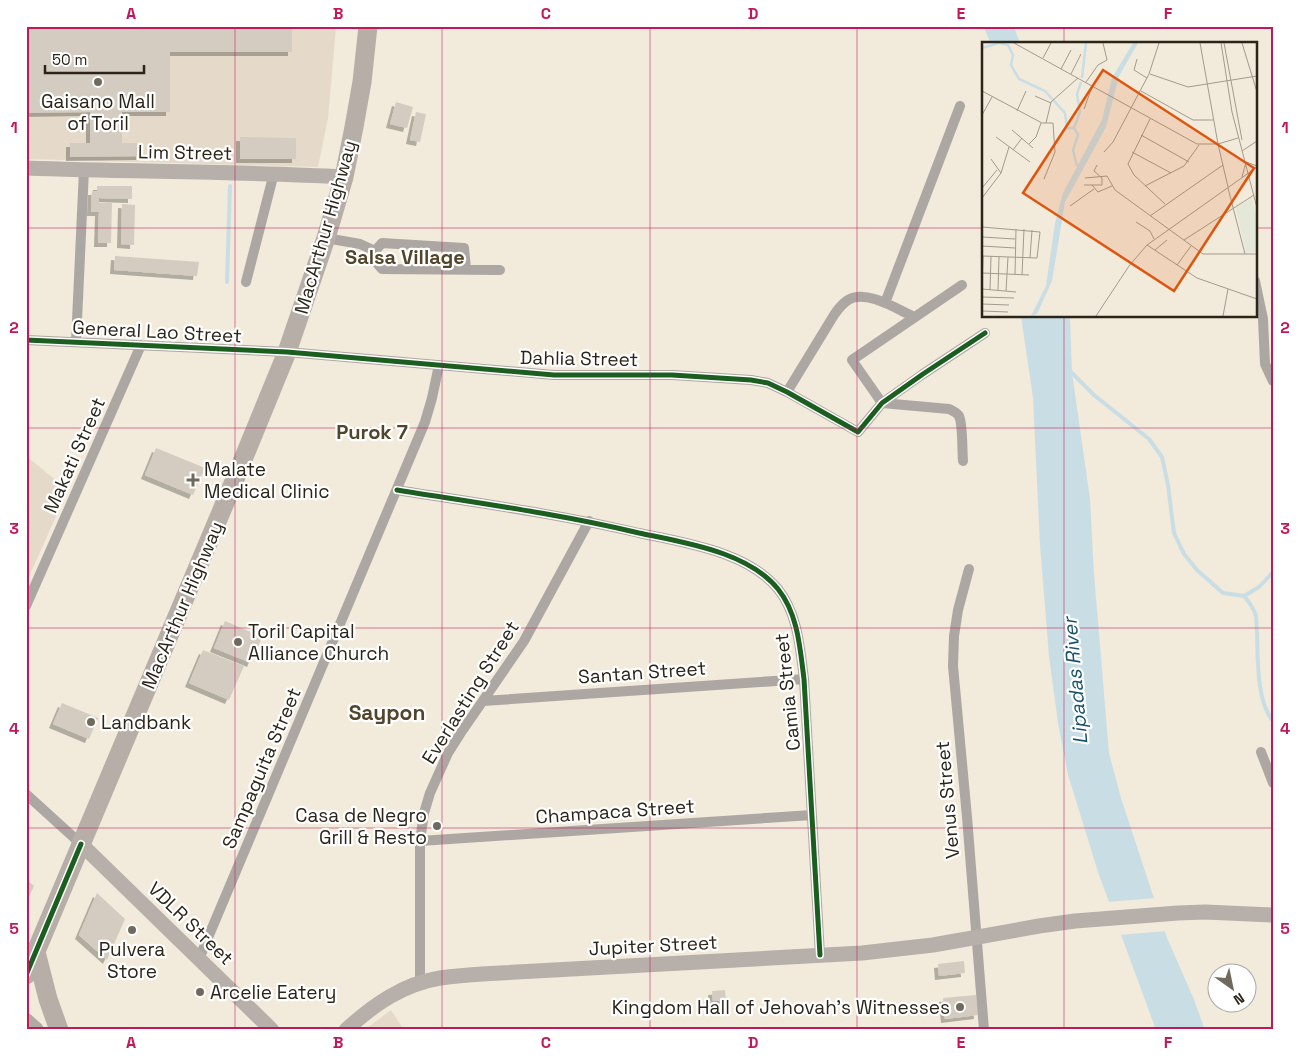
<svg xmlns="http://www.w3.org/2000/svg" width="1299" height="1056" viewBox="0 0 1299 1056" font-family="'Space Grotesk',sans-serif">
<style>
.commercial{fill:#e5dac9}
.water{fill:#c9dee4}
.pier{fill:#f2eada}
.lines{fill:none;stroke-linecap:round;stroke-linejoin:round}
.stream{stroke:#c9dee4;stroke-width:4}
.building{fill:#d4ccc1;filter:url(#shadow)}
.street{stroke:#ada7a4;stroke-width:10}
.secondary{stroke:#b6afaa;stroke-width:15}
.primary{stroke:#b1a9a3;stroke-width:16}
.highway{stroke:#b6aea7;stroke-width:19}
.cycleway-casing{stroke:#fff;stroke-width:8}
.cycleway{stroke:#1b5e20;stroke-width:5}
.grid{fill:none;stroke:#c2185b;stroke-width:1;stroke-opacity:0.55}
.poi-dot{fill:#70695d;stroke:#fff;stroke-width:2}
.labels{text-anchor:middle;stroke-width:4.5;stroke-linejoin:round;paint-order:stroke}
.poi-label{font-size:19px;fill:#2a2419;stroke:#fff;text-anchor:start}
.street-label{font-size:19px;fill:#2a2419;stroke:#fff}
.neighbourhood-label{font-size:20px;font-weight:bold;fill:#52452c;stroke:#fff}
.water-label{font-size:20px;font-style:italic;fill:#16536b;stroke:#fff}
.quarter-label{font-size:21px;font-weight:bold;fill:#52452c;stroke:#fff}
.inset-river{fill:none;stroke:#c9dee4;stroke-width:2.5}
.inset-road{fill:none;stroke:#a29b8d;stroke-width:1}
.view{fill:#de560d;fill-opacity:0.15;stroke:#de560d;stroke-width:2.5}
.inset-edge{fill:none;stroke:#2a2419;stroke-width:2.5}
.neatline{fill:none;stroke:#c2185b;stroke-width:2}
.grid-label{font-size:16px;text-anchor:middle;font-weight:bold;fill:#c2185b}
</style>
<defs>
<filter id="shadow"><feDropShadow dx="-4" dy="4" stdDeviation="0" flood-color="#0004"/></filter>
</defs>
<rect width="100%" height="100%" fill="#f2eada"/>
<path class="commercial" d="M26 26H336L328 118 318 167 26 159Z
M26 456 68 490 26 583Z
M391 1010 404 1030H369L367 1028Z"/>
<path class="water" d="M983 26H1014L1020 44H991Z
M1021 316H1070L1072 373 1090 499 1094 574 1109 753 1121 798 1167 938 1193 997 1205 1030H1156L1098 872 1068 775 1058 723 1049 656 1040 545 1033 398Z"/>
<path class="pier" d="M1156 898 1167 931 1119 935 1107 902Z"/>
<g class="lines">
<path class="stream" d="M227 282 230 186
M1069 370 1094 395 1149 439 1162 457 1168 485 1174 533 1184 554 1197 570 1223 593 1244 596 1259 587 1273 572
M1244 596C1249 602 1254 608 1256 616 1257 620 1256 626 1257 631 1258 657 1256 701 1273 721"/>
</g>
<path class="building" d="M26 26H292V52H170V112H122V143H140V156L70 157V143H90V112L26 113Z
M396 102 413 107 407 128 390 124Z
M416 112 426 114 420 142 410 140Z
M240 137 296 138V159H240Z
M97 186H132V199L99 198V203H112L111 243H98L99 212H91L92 191H97Z
M122 204 135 205 134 245 121 244Z
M115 256 199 262 197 276 114 270Z
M156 448 205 468 193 495 145 475Z
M225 621 262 637 251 663 214 648Z
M203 650 244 666 229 700 189 683Z
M62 703 98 718 89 739 53 724Z
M26 879 34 886 26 903Z
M97 893 125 919 107 960 79 935Z
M964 961 965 973 939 976 938 964Z
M725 990 726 1000 713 1001 712 991Z
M976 995 978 1015 945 1019 943 998Z"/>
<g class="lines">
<path class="street" d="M326 238 360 244 375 251 376 262 382 269 500 270
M375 251 382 243 464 248 466 269
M1255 281 1263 319 1265 364 1273 381
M246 282 274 173
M962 285 852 360 882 403 949 409C953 411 956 412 959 416 963 424 962 451 963 461
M885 303 960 106
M26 340 287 352 554 375H672L751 380 768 383 787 392 858 432 882 403 923 374 985 333
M76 342 84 170
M787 392 834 315C838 309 842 304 848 300 866 289 897 309 914 317
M397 490C478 503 559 514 639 533 668 539 697 544 724 554 743 561 765 573 778 589 798 614 800 648 804 679L820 955
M969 569 958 610 954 636 953 666 967 817 984 1030
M26 606 141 345
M483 701 804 679
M1261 752 1273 783
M26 794 81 844
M420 841 812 815
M199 959 425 422 432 398 439 365
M420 982V841L424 813 430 793 448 753 460 734 524 641 589 521"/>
<path class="secondary" d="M26 168C132 172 238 171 344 177
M81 844 272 1030
M346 1030C373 1005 403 984 440 978 454 976 468 975 482 974L862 953 933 945 1039 926 1075 921 1178 913 1205 912 1273 915"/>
<path class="primary" d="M26 1021 36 1030"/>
<path class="highway" d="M36 952 48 999 59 1030
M26 975 235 479 287 352 326 238 344 177 354 127 362 82 368 26"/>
<defs>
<path id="cycleway" d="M26 340 287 352 554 375H672L751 380 768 383 787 392 858 432 882 403 923 374 985 333
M397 490C478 503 559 514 639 533 668 539 697 544 724 554 743 561 765 573 778 589 798 614 800 648 804 679L820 955
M26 975 81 844"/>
</defs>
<use href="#cycleway" class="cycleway-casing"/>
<use href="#cycleway" class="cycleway"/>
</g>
<path class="grid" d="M235 26V1030M442 26V1030M650 26V1030M857 26V1030M1064 26V44M26 228H983M1255 228H1273M1064 316V1030M26 428H1273M26 628H1273M26 828H1273"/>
<g class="poi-dot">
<circle cx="98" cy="82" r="5"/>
<path d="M190.5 472.5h5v5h5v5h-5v5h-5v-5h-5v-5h5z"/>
<circle cx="238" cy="642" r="5"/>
<circle cx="91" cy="722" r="5"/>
<circle cx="437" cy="826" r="5"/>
<circle cx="132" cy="930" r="5"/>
<circle cx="200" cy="992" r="5"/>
<circle cx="960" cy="1007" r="5"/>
</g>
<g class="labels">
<g class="poi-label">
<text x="98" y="108" text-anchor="middle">Gaisano Mall<tspan x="98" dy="22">of Toril</tspan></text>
<text x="204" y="476">Malate<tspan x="204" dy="22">Medical Clinic</tspan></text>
<text x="248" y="638">Toril Capital<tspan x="248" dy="22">Alliance Church</tspan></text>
<text x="101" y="729">Landbank</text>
<text x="427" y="822" text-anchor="end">Casa de Negro<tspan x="427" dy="22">Grill &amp; Resto</tspan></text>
<text x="132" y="956" text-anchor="middle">Pulvera<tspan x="132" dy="22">Store</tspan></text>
<text x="210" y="999">Arcelie Eatery</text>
<text x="950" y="1014" text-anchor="end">Kingdom Hall of Jehovah's Witnesses</text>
</g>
<g class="street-label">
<text transform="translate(185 152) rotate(1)" y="7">Lim Street</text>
<text transform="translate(325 227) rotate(-74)" y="7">MacArthur Highway</text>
<text transform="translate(157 331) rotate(3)" y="7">General Lao Street</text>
<text transform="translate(579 358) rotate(1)" y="7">Dahlia Street</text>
<text transform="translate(74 455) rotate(-66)" y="7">Makati Street</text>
<text transform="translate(182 605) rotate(-67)" y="7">MacArthur Highway</text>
<text transform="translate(642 672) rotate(-4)" y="7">Santan Street</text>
<text transform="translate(470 692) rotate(-58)" y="7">Everlasting Street</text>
<text transform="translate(787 692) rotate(-96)" y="7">Camia Street</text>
<text transform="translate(261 768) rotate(-67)" y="7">Sampaguita Street</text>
<text transform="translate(947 800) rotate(-95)" y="7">Venus Street</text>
<text transform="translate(615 811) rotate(-4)" y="7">Champaca Street</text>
<text transform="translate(191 923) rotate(44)" y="7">VDLR Street</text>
<text transform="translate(653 945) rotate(-3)" y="7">Jupiter Street</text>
</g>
<g class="neighbourhood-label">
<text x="405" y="264">Salsa Village</text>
<text x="372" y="439">Purok 7</text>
</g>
<g class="water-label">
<text transform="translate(1075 681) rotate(-95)" y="7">Lipadas River</text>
</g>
<g class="quarter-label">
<text x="387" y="720">Saypon</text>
</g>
</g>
<g transform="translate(982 42)">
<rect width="275" height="275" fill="#f2eada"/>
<path d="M270 156 275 178V210H264L254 166Z" fill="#e3e8d8"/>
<path d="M151 1H156L137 34 124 85 83 160 70 239 55 272 49 274 64 244 73 181 81 151 120 78 130 36Z" fill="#c9dee4"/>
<path class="inset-river" d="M0 6 17 1 26 3 31 13 29 23 37 37 63 49 83 71 85 86H92L96 93 91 108 95 124M100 36 104 1M92 86 98 70 95 52 99 40"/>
<path class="inset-road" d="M32 1 215 102H236L246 145M218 1 236 102 256 96M239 1 250 70 275 166M242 1 260 98M260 1 275 50M61 16 69 1M155 17 152 28 165 36M79 27 89 8M89 32 99 12M168 32 206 45 275 34M104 40 116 23 125 18 121 1M0 49 60 81H71L73 110 62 137M159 49 211 78H231M53 54 69 61M102 67 110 45M35 69 44 49M0 73 10 55M168 77 146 122 152 133 183 162M64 81 69 60 96 36M30 88 51 106M159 93 207 120M14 95 48 120M47 102 54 95 59 81M31 108 40 96M260 109 275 99M122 110 131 100 167 32 177 1M150 110 189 131M9 117 19 131M260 135 264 120 275 124M103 136 125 134 133 148 221 212H275M102 143H120V136L112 129 115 123M110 143 116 150 130 144M163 144 202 124 217 103M0 146 15 128M246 146 263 212M0 156 19 131 27 105M88 164 112 147M168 174 241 123M154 180 168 189 172 197M0 185 58 190 55 216 0 214M0 195 33 197M202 198 272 153M165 203 215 236 275 257M0 204 33 206M173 208 185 198M48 216 50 188M195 223 209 204M0 231 47 233M33 232 34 187M40 233 42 187M0 245 1 214M0 247 34 250M8 248 9 214M16 248 17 215M24 249 26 215M0 255 32 256M0 262 27 263M0 269 26 270M114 274 147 224 165 203 275 125M241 274 246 247"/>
<path class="view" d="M121 28 272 126 192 249 41 151Z"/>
<rect width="275" height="275" class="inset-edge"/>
</g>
<rect width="1299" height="1056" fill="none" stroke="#ffffff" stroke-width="55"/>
<g transform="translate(1232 988) rotate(147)"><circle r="24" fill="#ffffff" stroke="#aaa7a3"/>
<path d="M0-4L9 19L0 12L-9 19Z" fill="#70695d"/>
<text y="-8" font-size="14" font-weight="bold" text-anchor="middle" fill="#2a2419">N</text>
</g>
<path d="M45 65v8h99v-8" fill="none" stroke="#2a2419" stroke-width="2.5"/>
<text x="52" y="65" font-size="15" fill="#2a2419" stroke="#ffffff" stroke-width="4" paint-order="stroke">50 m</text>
<rect x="28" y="28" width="1244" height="1000" class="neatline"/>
<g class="grid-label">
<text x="131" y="19">A</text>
<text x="338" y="19">B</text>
<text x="546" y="19">C</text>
<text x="753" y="19">D</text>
<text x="961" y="19">E</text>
<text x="1168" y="19">F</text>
<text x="14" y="133">1</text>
<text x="1285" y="133">1</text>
<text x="14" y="333">2</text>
<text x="1285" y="333">2</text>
<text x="14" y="534">3</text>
<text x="1285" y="534">3</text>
<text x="14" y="734">4</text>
<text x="1285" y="734">4</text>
<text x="14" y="934">5</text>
<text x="1285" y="934">5</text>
<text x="131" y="1048">A</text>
<text x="338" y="1048">B</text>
<text x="546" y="1048">C</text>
<text x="753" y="1048">D</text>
<text x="961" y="1048">E</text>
<text x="1168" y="1048">F</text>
</g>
</svg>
